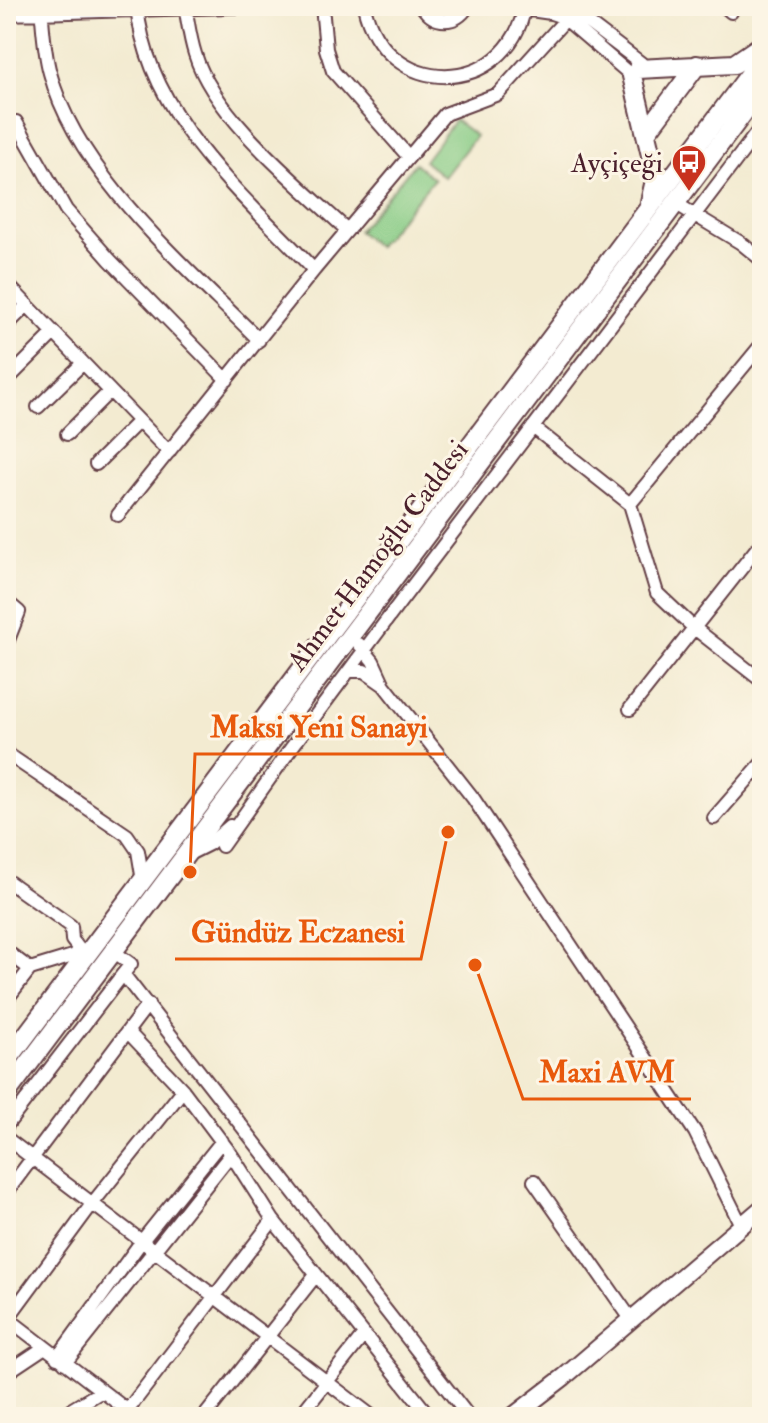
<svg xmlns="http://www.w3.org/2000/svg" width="768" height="1423" viewBox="0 0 768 1423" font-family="'IM FELL Double Pica',serif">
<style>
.green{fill:#87cb85;stroke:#687558;stroke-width:2}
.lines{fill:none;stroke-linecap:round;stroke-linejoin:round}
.minor-casing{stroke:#633e44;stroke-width:16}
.major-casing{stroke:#633e44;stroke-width:20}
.highway-casing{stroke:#633e44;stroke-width:22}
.minor{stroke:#fff;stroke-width:12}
.major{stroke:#fff;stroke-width:16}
.highway{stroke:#fff;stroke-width:18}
.labels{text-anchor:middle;stroke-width:6;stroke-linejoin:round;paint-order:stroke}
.poi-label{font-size:28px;fill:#4a1f2b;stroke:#fcf5e5;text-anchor:end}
.street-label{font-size:28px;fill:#4a1f2b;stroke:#fcf5e5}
.leader{fill:none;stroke:#e8590c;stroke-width:3}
.callout-dot{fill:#e8590c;stroke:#fcf5e5;stroke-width:3}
.callout-label{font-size:30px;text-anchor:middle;font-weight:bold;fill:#e8590c;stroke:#fcf5e5;stroke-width:6;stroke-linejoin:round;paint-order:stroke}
</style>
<rect width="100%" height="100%" fill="#fcf5e5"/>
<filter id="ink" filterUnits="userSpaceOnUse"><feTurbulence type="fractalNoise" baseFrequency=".0125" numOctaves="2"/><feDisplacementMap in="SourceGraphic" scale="16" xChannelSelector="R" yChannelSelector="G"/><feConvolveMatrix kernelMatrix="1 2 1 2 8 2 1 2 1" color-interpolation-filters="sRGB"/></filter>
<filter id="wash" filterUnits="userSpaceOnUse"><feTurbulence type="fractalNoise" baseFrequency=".006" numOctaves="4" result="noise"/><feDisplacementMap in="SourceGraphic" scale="32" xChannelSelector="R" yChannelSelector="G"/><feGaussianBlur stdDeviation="1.8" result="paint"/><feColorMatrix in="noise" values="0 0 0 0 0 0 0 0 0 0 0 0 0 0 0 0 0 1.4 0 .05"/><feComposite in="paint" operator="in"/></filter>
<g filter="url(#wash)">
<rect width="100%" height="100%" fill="#f3ebd1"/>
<path class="green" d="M455 120 476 136 444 177 424 161Z
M415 163 434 179 377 247 358 231Z"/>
</g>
<g filter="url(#ink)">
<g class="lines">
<defs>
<path id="minor" d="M41 6C43 28 44 52 50 73 77 175 186 266 259 340
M137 6C147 116 243 195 314 270
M185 6C188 22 190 39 195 54 214 117 300 186 347 230
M322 6 326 49 333 71 408 156
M364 6C385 100 507 99 525 6
M422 6C434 25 456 25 468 6
M503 6 551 13 563 17 632 76 641 63 566 6
M724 6 731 12
M6 14 260 6
M6 123 16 122 66 210 110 260 227 380
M675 203 741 243 762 260
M6 283 169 452
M6 326 27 305
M9 378 54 333
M38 407 83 363
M533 427 630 504 657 593 693 627 762 681
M67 434 110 391
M96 464 139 421
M630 504 762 344
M118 515 314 270 445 114 498 94 566 19
M6 601 19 612 6 645
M349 671H364L384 685 373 661 359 644
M384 685 473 798 695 1132 741 1225
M630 709 762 542
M6 753 127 835 138 851 143 881
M714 818 762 763
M222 846 292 747 401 601 762 126
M189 854 209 844 230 826
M6 880 71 926 72 940 82 953
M6 951 30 969
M113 951 131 964 123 974 469 1417
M6 1000 30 969 89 951
M128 1032 183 1090 231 1154 273 1220 430 1417
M6 1126 123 974
M6 1138 373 1417
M534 1181 631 1319
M6 1193 148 1004
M6 1317 136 1417
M8 1318 92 1204 183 1090
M57 1358 141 1242 222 1141
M65 1363 231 1154
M6 1373 45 1347
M127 1411 273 1220
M59 1417 102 1391
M204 1417 316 1275
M299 1417 363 1336"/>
<path id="major" d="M512 1417 564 1377 762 1208"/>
<path id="highway" d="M638 69 734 64 762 45
M632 76 656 176 650 202
M646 133 697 65
M6 1062 762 58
M6 1094 762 88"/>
</defs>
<use href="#minor" class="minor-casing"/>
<use href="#major" class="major-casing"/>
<use href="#highway" class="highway-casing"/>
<use href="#minor" class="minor"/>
<use href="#major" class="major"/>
<use href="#highway" class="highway"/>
</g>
</g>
<defs>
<symbol id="bus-pin" viewBox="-11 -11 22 30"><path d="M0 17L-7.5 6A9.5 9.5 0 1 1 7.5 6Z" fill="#c8321e" stroke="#fcf5e5"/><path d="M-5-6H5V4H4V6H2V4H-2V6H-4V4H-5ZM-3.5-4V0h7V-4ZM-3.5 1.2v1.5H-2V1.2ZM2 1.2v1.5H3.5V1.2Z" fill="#fff"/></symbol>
</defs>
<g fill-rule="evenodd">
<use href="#bus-pin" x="669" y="142" width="40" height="54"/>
</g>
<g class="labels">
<g class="poi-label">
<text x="663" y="172">Ayçiçeği</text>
</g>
<g class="street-label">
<text transform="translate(377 555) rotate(-53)" y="10">Ahmet Hamoğlu Caddesi</text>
</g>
</g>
<path class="leader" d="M190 872L195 754H444M448 832L421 959H175M475 965L523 1099H691"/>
<g class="callout-dot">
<circle cx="190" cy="872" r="8"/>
<circle cx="448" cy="832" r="8"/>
<circle cx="475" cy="965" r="8"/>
</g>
<g class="callout-label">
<text x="319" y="737">Maksi Yeni Sanayi</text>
<text x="298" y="942">Gündüz Eczanesi</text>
<text x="607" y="1082">Maxi AVM</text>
</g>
<rect width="768" height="1423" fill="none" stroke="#fcf5e5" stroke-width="32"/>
</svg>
